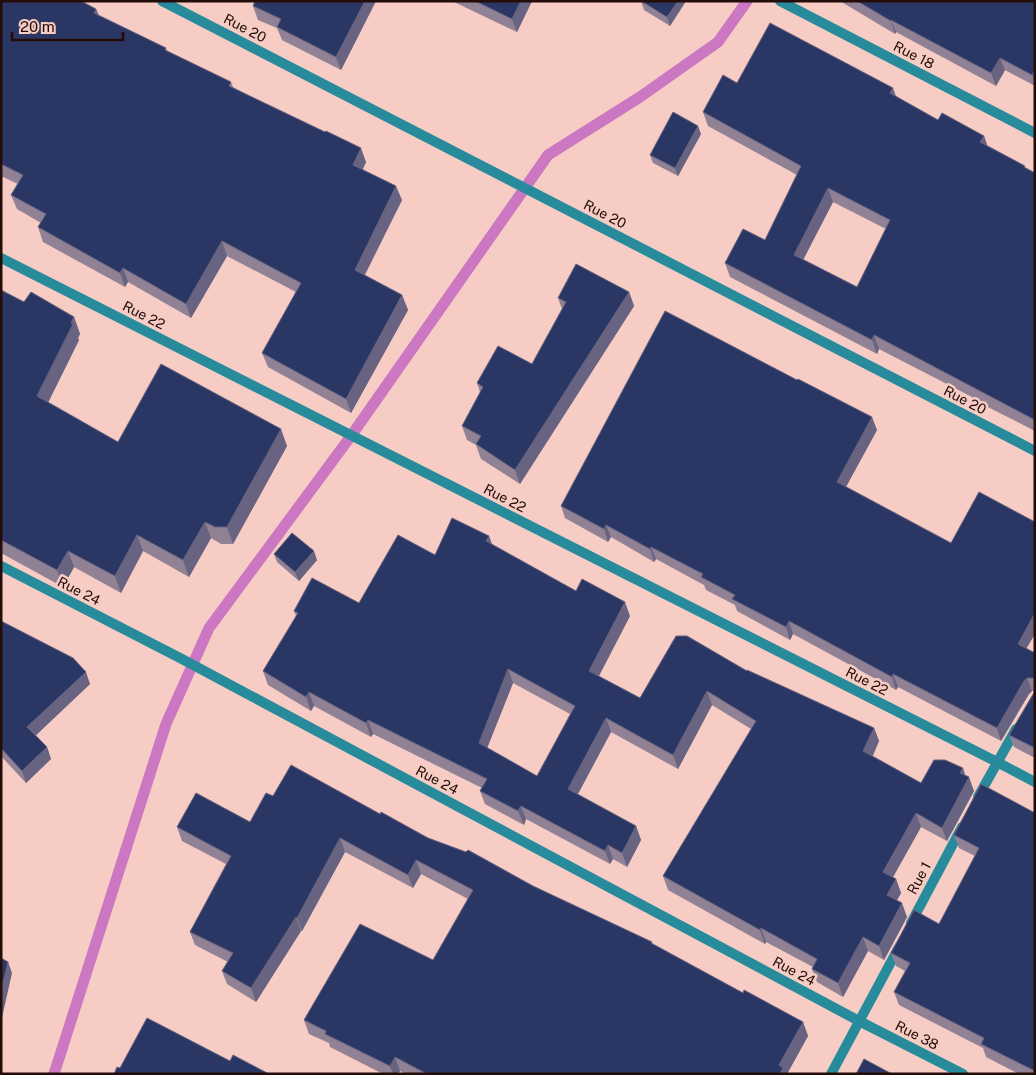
<svg xmlns="http://www.w3.org/2000/svg" width="1036" height="1075" viewBox="0 0 1036 1075" font-family="'Public Sans',sans-serif">
<style>
.lines{fill:none;stroke-linecap:round;stroke-linejoin:round}
.stream{stroke:#cb77c2;stroke-width:11}
.street{stroke:#288b9c;stroke-width:10}
.wall{fill:#908194;fill-rule:evenodd}
.shaded-wall{fill:#676380}
.building{fill:#2a3663;stroke:#676380;fill-rule:evenodd}
.labels{text-anchor:middle;stroke-width:5;stroke-linejoin:round;paint-order:stroke}
.street-label{font-size:14px;fill:#240d09;stroke:#f6ccc4}
</style>
<rect width="100%" height="100%" fill="#f6ccc4"/>
<g class="lines">
<path class="stream" d="M54 1074 166 724 209 628 351 436 548 155 640 97 718 42 747 1"/>
<path class="street" d="M162 1 1035 451
M780 1 1035 133
M1 258 997 762 1035 782
M1 566 182 659 859 1021 963 1074
M978 797 1016 729
M911 923 962 827
M831 1074 899 947"/>
</g>
<path class="wall" d="M1 1 96 9 99 16 166 48 167 51 231 82 233 87 366 162 363 169 402 200 365 275 402 295 408 310 351 413 268 367 262 353 296 292 227 256 191 318 128 282 125 287 43 242 38 227 41 223 17 209 11 195 18 184 1 176Z
M376 1 341 70 282 40 277 28 258 20 253 6Z
M452 1H532L517 32Z
M641 1H686L670 26 644 10Z
M840 1H1035V86L1005 70 996 86 896 32 895 34Z
M737 83 896 97 938 120 984 136 987 146 1025 166V168L1035 173V431L972 399V397L879 349 877 354 730 277 725 263 765 240 797 175 708 126 703 112ZM833 202 886 229 857 287 803 259Z
M701 134 678 176 653 163 650 155Z
M1 290 24 302 74 317 80 334 78 338 79 340 48 402 118 442 287 446 233 544H221L211 538 189 577 143 551 121 593 74 567 63 587 1 553Z
M629 292 634 306 520 484 481 459 476 445 467 440 462 426 480 392 477 383 532 364 562 309 558 298Z
M877 430 846 487 1027 649 1035 653V758L1014 747 1009 735 1035 691H1032L1029 694 1001 741 898 687 896 690 793 634 790 640 737 611 735 605 706 590 704 585 656 559 654 562 611 537 608 542 565 518 561 506Z
M489 536 492 545 576 591 630 616 599 676 640 698 747 671 874 728 879 741 873 756 921 783 966 775 974 791 947 841 921 827 893 877 896 879 901 893 897 900 907 917 884 960 868 951 843 997 817 982 812 969 813 967 766 942 765 944 668 890 663 876 751 729 712 705 678 769 611 732 578 794 636 826 641 840 627 867 613 859 610 864 526 819 524 825 485 804 480 791 482 788 373 734 371 737 314 706 311 711 268 685 263 671 296 616 294 611 359 603 435 555ZM513 683 570 714 537 776 487 748Z
M274 554 317 560 299 581 277 562Z
M1 621 90 684 36 735 47 747 51 759 26 783 1 756Z
M273 796 380 814 428 838 652 942 653 944 743 993 803 1022 808 1036 787 1074H406L400 1071 398 1074H383L330 1047 329 1043 309 1034 304 1020 433 960 468 899 421 874 413 888 345 852 302 931H301L256 1002 227 984 222 971 228 962 195 945 190 932 226 864 182 841 177 827 250 822Z
M1035 813V1074H1019L986 1057 983 1048 899 1005 894 992 905 971 896 966 891 953 939 924 975 856 959 848 954 835Z"/>
<path class="shaded-wall" d="M365 1H376L341 70 336 57Z
M521 1H532L517 32 512 19Z
M678 1H686L670 26 667 17Z
M96 9 102 23 94 13Z
M891 20 896 32 895 34 891 21Z
M1000 58 1005 70 996 86 991 73Z
M1035 70V81L1032 75Z
M893 88 898 102 890 93Z
M698 126 701 134 678 176 675 168Z
M984 136 989 150 980 142Z
M361 148 366 162 358 179 353 165Z
M396 186 402 200 360 284 355 270Z
M828 188 833 202 799 268 794 255Z
M222 241 227 256 191 318 186 304Z
M123 268 128 282 125 287 120 273Z
M629 292 634 306 520 484 515 470Z
M402 295 408 310 351 413 346 399Z
M74 317 80 334 78 338 79 340 43 413 37 396Z
M874 335 879 349 877 354 872 340Z
M872 417 877 430 842 494 837 482Z
M281 429 287 446 233 544 227 527Z
M205 522 211 538 189 577 183 560Z
M606 525 611 537 608 542 604 529Z
M137 535 143 551 121 593 115 576Z
M489 536 494 550 486 541Z
M651 547 656 559 654 562 650 549Z
M68 551 74 567 63 587 57 570Z
M314 551 317 560 299 581 295 572Z
M625 602 630 616 594 685 589 671Z
M1035 613V634L1022 656 1018 644Z
M789 621 793 634 790 640 786 627Z
M508 669 513 683 484 756 479 743Z
M86 672 90 684 32 739 27 727Z
M893 674 898 687 896 690 892 677Z
M1027 678 1032 691 1029 694 1001 741 997 728 1024 681Z
M707 691 712 705 678 769 673 755Z
M309 692 314 706 311 711 306 697Z
M606 718 611 732 573 803 568 789Z
M368 720 373 734 371 737 366 723Z
M874 728 879 741 868 765 863 751Z
M47 747 51 759 26 783 22 771Z
M963 768 967 780 969 777 974 791 947 841 942 828 960 773Z
M521 806 526 819 524 825 518 811Z
M916 813 921 827 888 886 883 872Z
M636 826 641 840 627 867 622 853Z
M340 838 345 852 302 931 297 918Z
M608 845 613 859 610 864 605 851Z
M416 860 421 874 413 888 408 875Z
M896 879 901 893 892 909 887 895Z
M902 903 907 917 884 960 879 946Z
M296 917 301 931 256 1002 251 988Z
M761 928 766 942 765 944 760 930Z
M863 937 868 951 843 997 838 983Z
M8 962 12 973 1 1022V991Z
M803 1022 808 1036 787 1074H780L779 1065Z
M395 1057 400 1071 398 1074H393L390 1066Z"/>
<path class="building" d="M1 1H81L96 9 94 13 166 48 165 50 231 82 229 86 325 132 326 131 361 148 353 165 396 186 355 270 402 295 346 399 262 353 301 283 222 241 186 304 123 268 120 273 38 227 46 214 11 195 23 175 1 164Z
M255 1H365L336 57 277 27 281 19 253 6Z
M475 1H521L512 19Z
M641 1H678L667 17Z
M857 1H1035V70L1032 75 1000 58 991 73 891 20V21Z
M770 23 893 88 890 93 938 120 942 113 984 136 980 142 1025 166 1024 167 1035 173V420L874 335 872 340 725 263 743 229 765 240 801 166 703 112 723 75 737 83ZM828 188 890 220 857 287 794 255Z
M673 112 698 126 675 168 650 155Z
M576 264 629 292 515 470 476 444 481 436 462 426 483 387 477 383 498 346 532 364 566 302 558 298Z
M1 290 24 302 31 292 74 317 71 323 73 324 37 396 118 442 161 364 281 429 227 527H215L205 522 183 560 137 535 115 576 68 551 57 570 1 540Z
M665 311 797 380 798 379 872 417 837 482 951 543 979 492 1035 522V613L1018 644 1035 653V680L1033 678H1027L1024 681 997 728 893 674 892 677 789 621 786 627 732 599 735 595 701 577 703 574 651 547 650 549 606 525 604 529 561 506Z
M452 518 489 536 486 541 576 591 582 579 625 602 589 671 640 698 676 636H687L747 671V670L874 728 863 751 921 783 934 760H945L963 768 960 773 969 777 942 828 916 813 883 872 896 879 887 895 902 903 879 946 863 937 838 983 812 969 817 959 761 928 760 930 663 876 756 721 707 691 673 755 606 718 568 789 636 826 622 853 608 845 605 851 521 806 518 811 480 791 487 779 368 720 366 723 309 692 306 697 263 671 298 613 294 611 312 578 359 603 398 535 435 555ZM508 669 575 706 537 776 479 743Z
M292 533 314 551 295 572 274 554Z
M1 621 73 658 86 672 27 727 47 747 22 771 1 748Z
M1035 691V748L1009 735Z
M291 765 380 814 381 812 428 838 466 852 468 850 533 886 652 942 651 943 743 993 744 990 803 1022 779 1065 783 1068 780 1074H427L395 1057 390 1066 325 1034 326 1031 304 1020 360 924 433 960 473 890 416 860 408 875 340 838 297 918 296 917 251 988 222 971 233 953 190 932 231 856 177 827 196 793 250 822 266 793 273 796Z
M981 784 1035 813V1071L981 1044 984 1038 894 992 910 963 891 953 914 910 939 924 979 848 954 835Z
M1 958 8 962 1 991Z
M147 1018 230 1061 233 1055 269 1074H114L117 1067 120 1068Z
M864 1059 892 1074H856Z"/>
<g class="labels">
<g class="street-label">
<text transform="translate(245 28) rotate(27)" y="5">Rue 20</text>
<text transform="translate(914 55) rotate(27)" y="5">Rue 18</text>
<text transform="translate(605 214) rotate(27)" y="5">Rue 20</text>
<text transform="translate(144 315) rotate(27)" y="5">Rue 22</text>
<text transform="translate(965 400) rotate(27)" y="5">Rue 20</text>
<text transform="translate(505 498) rotate(27)" y="5">Rue 22</text>
<text transform="translate(79 591) rotate(27)" y="5">Rue 24</text>
<text transform="translate(867 681) rotate(27)" y="5">Rue 22</text>
<text transform="translate(437 780) rotate(28)" y="5">Rue 24</text>
<text transform="translate(919 878) rotate(-62)" y="5">Rue 1</text>
<text transform="translate(794 971) rotate(28)" y="5">Rue 24</text>
<text transform="translate(917 1035) rotate(27)" y="5">Rue 38</text>
</g>
</g>
<rect width="1036" height="1075" fill="none" stroke="#240d09" stroke-width="5"/>
<path d="M12 32v8h111v-8" fill="none" stroke="#240d09" stroke-width="2.5"/>
<text x="20" y="32" font-size="15" fill="#240d09" stroke="#f6ccc4" stroke-width="4" paint-order="stroke">20 m</text>
</svg>
